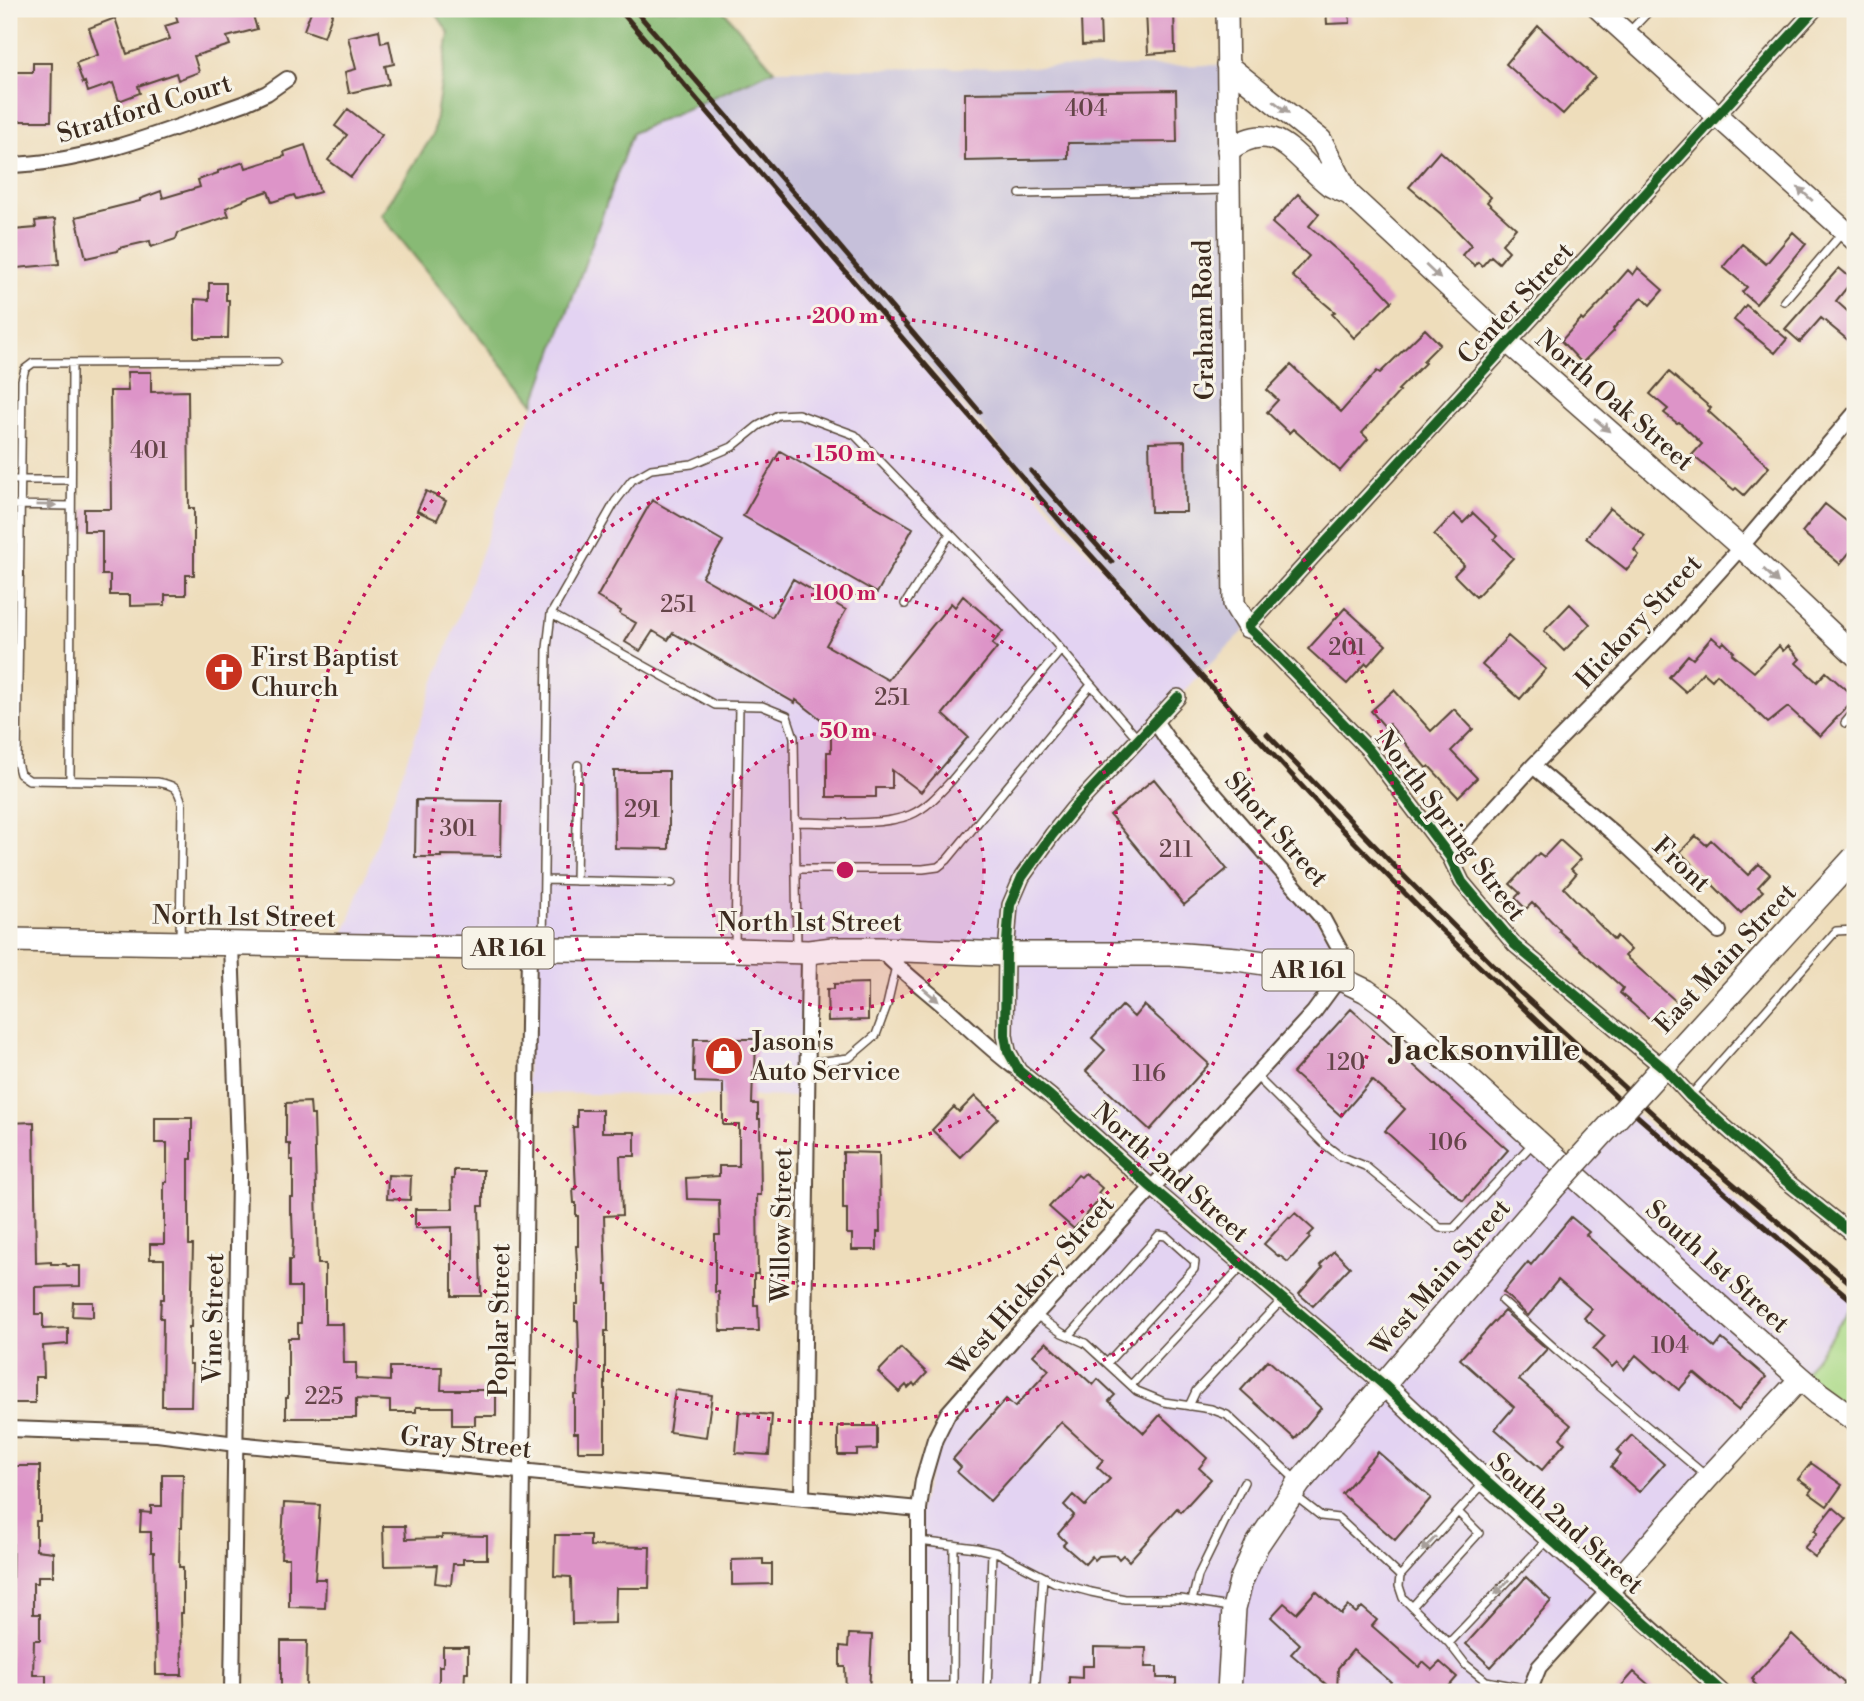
<svg xmlns="http://www.w3.org/2000/svg" width="1864" height="1701" viewBox="0 0 1864 1701" font-family="'Libre Bodoni',serif">
<style>
.built{fill:#e3d3f2}
.industrial{fill:#c6c0da}
.green{fill:#abda87;stroke:#738252;stroke-width:2}
.forest{fill:#88ba74;stroke:#627249;stroke-width:2}
.building{fill:#dd94c8}
.lines{fill:none;stroke-linecap:round;stroke-linejoin:round}
.lane-casing{stroke:#564536;stroke-width:10}
.street-casing{stroke:#564536;stroke-width:18}
.secondary-casing{stroke:#564536;stroke-width:24}
.primary-casing{stroke:#564536;stroke-width:26}
.lane{stroke:#fff;stroke-width:7}
.street{stroke:#fff;stroke-width:14}
.secondary{stroke:#fff;stroke-width:21}
.primary{stroke:#fff;stroke-width:23}
.rail{stroke:#3b2a1e;stroke-width:5}
.primary-bridge-casing{stroke:#564536;stroke-width:26;stroke-linecap:butt}
.primary-bridge{stroke:#fff;stroke-width:23}
.cycleway-casing{stroke:#f7f3e8;stroke-width:15}
.cycleway{stroke:#1b5e20;stroke-width:10}
.oneway{fill:#a79f9a}
.ring{fill:none;stroke:#c2185b;stroke-width:3.5;stroke-dasharray:3.5 7}
.labels{text-anchor:middle;stroke-width:6;stroke-linejoin:round;paint-order:stroke}
.number-label{font-size:23px;fill:#644448}
.shield{fill:#f7f3e8;stroke:#73665b;stroke-width:2}
.shield-label{font-size:24px;font-weight:bold;fill:#3b2a1e}
.street-label{font-size:26px;fill:#3b2a1e;stroke:#f7f3e8}
.poi-label{font-size:26px;fill:#3b2a1e;stroke:#f7f3e8;text-anchor:start}
.district-label{font-size:33px;font-weight:bold;fill:#3b2a1e;stroke:#f7f3e8}
.centre{fill:#c2185b;stroke:#f7f3e8;stroke-width:3.5}
.ring-label{font-size:21px;text-anchor:middle;font-weight:bold;fill:#c2185b;stroke:#f7f3e8;stroke-width:6;stroke-linejoin:round;paint-order:stroke}
</style>
<rect width="100%" height="100%" fill="#f7f3e8"/>
<filter id="ink" filterUnits="userSpaceOnUse"><feTurbulence type="fractalNoise" baseFrequency=".0143" numOctaves="2"/><feDisplacementMap in="SourceGraphic" scale="14" xChannelSelector="R" yChannelSelector="G"/><feConvolveMatrix kernelMatrix="1 2 1 2 8 2 1 2 1" color-interpolation-filters="sRGB"/></filter>
<filter id="wash" filterUnits="userSpaceOnUse"><feTurbulence type="fractalNoise" baseFrequency=".00686" numOctaves="4" result="noise"/><feDisplacementMap in="SourceGraphic" scale="28" xChannelSelector="R" yChannelSelector="G"/><feGaussianBlur stdDeviation="1.57" result="paint"/><feColorMatrix in="noise" values="0 0 0 0 0 0 0 0 0 0 0 0 0 0 0 0 0 1.4 0 .05"/><feComposite in="paint" operator="in"/></filter>
<g filter="url(#wash)">
<rect width="100%" height="100%" fill="#edb"/>
<path class="built" d="M699 102 1066 528 1199 675 1155 721 1274 864 1341 952 1339 977 1566 1173 1627 1107 1855 1302 1801 1378 1539 1667 1529 1692H919V1509L948 1413 1151 1187 1008 1051 1006 954 809 952 807 1097 527 1093 529 949 340 946 632 133Z"/>
<path class="industrial" d="M1227 65 1234 604 1248 627 1199 675 699 102 774 70Z"/>
<path class="green" d="M1855 1302V1420L1801 1378Z"/>
<path class="forest" d="M433 9H722L774 70 632 133 534 404 381 215 433 135 449 33Z"/>
<g id="blocks">
<path class="building" d="M174 9H251L257 29 227 37 230 45 194 56 199 72 178 80 176 73 138 86 140 93 119 101 113 83 88 92 85 82 83 83 76 63 98 55 89 28 115 18 127 54 170 39 165 26 178 22Z
M312 9H334L324 37 304 30Z
M1174 9 1175 52 1148 54 1146 10Z
M1326 9H1349L1350 23 1327 24Z
M1100 17 1101 44 1082 45 1081 18Z
M1538 26 1595 77 1585 88 1586 89 1563 114 1506 64Z
M379 30 381 43 389 41 394 64 385 66 389 84 349 93 345 72 356 69 348 37Z
M33 63H52L51 121H14V72H33Z
M1176 90 1177 142 1068 143V159L965 161V93Z
M348 109 382 135 351 177 328 160 347 135 335 126Z
M305 145 320 192 296 199 294 195 272 202 268 191 244 199 243 201 226 208 229 216 178 233 176 239 151 247 150 241 119 248 118 251 86 258 76 217 140 201V199L161 191 163 198 200 187 198 180 218 173V171L244 162 246 168 285 156 284 152Z
M1440 151 1491 197 1487 202 1516 228 1502 244 1509 251 1499 263 1491 256 1482 266 1478 262 1475 266 1462 255 1471 245 1441 214 1409 187Z
M1298 194 1319 214 1309 226 1375 283 1392 301 1354 338 1332 314 1335 312 1292 276 1309 256 1272 223Z
M55 219 59 264 17 268 13 230 36 228 35 221Z
M1793 232 1806 244 1756 304 1742 292 1747 287 1723 267 1742 244 1766 264Z
M1638 268 1663 290 1650 305 1642 297 1613 329 1614 331 1582 363 1561 341 1581 319 1583 321 1609 294 1608 293 1628 270 1633 275Z
M1839 268 1853 280 1836 301 1855 318V346L1821 318 1800 342 1785 329Z
M209 283H226V300H229L228 338H195V299L209 300Z
M1746 305 1787 339 1775 353 1734 320Z
M1425 329 1440 344 1423 361 1425 363 1398 390 1400 391 1362 433 1368 439 1340 471 1293 429 1289 433 1267 412 1278 400 1267 390 1291 365 1341 412 1377 371 1380 373Z
M127 372H151V392L188 391 189 508H194V575H186V595H165V605L130 606V595H110V575H102V531H84V509H111L110 391H128Z
M1669 372 1711 408 1708 411 1769 467 1744 495 1736 488 1734 490 1692 455 1702 444 1679 422 1677 423 1664 413 1668 409 1650 394Z
M1185 441 1186 512H1151L1149 442Z
M780 451 913 528 877 593 743 516Z
M426 491 446 501 437 520 417 511Z
M652 500 723 541 702 577 772 617 793 579 846 610 826 645 888 680 951 603 955 607 963 596 1003 631 992 644 997 648 943 714 968 737 921 792 892 770V788H876V797H827V752H831V727L796 700 795 703 673 633 668 640 653 631 640 651 625 642 636 623 620 614 621 611 597 597Z
M1825 504 1855 528V546L1840 564 1802 532Z
M1610 508 1645 536 1634 550 1639 555 1627 570 1586 538Z
M1473 513 1497 536 1494 539 1513 558 1476 597 1454 575 1464 565 1434 535 1454 514 1463 523Z
M1570 604 1590 624 1564 651 1544 631Z
M1345 608 1386 645 1368 665 1366 663 1347 684 1308 649Z
M1508 636 1546 669 1520 699 1482 665Z
M1712 637 1721 645 1724 642 1734 652 1732 654 1754 672 1779 646 1783 651 1788 646 1800 659 1796 663 1817 682 1826 672 1855 698 1820 736 1788 707 1768 723 1717 674 1712 680 1703 672 1686 692 1669 677 1688 655 1693 659Z
M1394 690 1431 731 1454 709 1473 729 1451 751 1477 778 1458 797 1429 766 1426 768 1389 724 1385 727 1371 711Z
M614 771H669V849L615 848Z
M1154 779 1227 869 1184 905 1110 815Z
M416 800 502 801 501 856 441 855V857H415Z
M1696 836 1706 845 1711 840 1748 875 1759 864 1770 874 1758 887 1763 891 1741 913 1680 852Z
M1560 840 1581 859 1571 869 1576 874 1564 888 1614 940 1617 936 1631 950 1625 956 1678 1003 1658 1026 1620 993 1623 988 1559 931 1560 930 1536 905 1535 906 1532 903 1526 909 1515 898 1520 893 1510 884 1539 853 1544 857Z
M868 983V1020L828 1021 827 989H834V984Z
M1144 1005 1209 1064 1150 1130 1086 1071 1105 1050 1092 1038 1122 1006 1134 1017Z
M1351 1009 1508 1150 1463 1201 1385 1131 1405 1109 1372 1080 1341 1116 1293 1073Z
M694 1039H756L755 1072H753L752 1104H758V1119H760L761 1195H757L758 1274H754V1305H758L759 1331H720L719 1292H715V1235H720L719 1200 687 1199 686 1178 719 1176V1166H739V1125H723V1083L695 1082V1072H693Z
M975 1096 998 1118 960 1157 932 1130 954 1107 959 1112Z
M310 1102 311 1115H314L318 1264H325V1324H343L344 1363H356V1379L390 1381V1367H442L441 1390H496V1416H475V1425H452V1407H416V1412H390V1401L356 1399V1418H286V1398H288V1338H298V1323H301V1287H289V1260H292L293 1242 292 1214H290V1197H293V1160H290V1144H286V1103Z
M577 1110H602V1132H635V1156H620L622 1215 604 1216 606 1284H608V1331H605V1451H578V1433H574V1395H577L579 1358 578 1321H575V1304H578V1264H577L576 1246H578V1216H576V1203H574L573 1189H576L573 1127H577Z
M155 1118H192V1159H189V1245H193L191 1327H189V1364H192L191 1406H162L163 1318H160L161 1299H164V1259H150V1244H164V1182H167V1143H155Z
M34 1122 36 1263 51 1262V1264H66L67 1266H80V1286L35 1287V1314H43V1329L68 1328V1344L43 1346 44 1377H35V1403H10L9 1179H12V1144H9V1123Z
M843 1152 879 1153 880 1232H877V1250H852V1234H847V1209H843Z
M454 1170H483V1206H479L481 1296H452V1227L415 1228V1209H453L452 1179H454Z
M1085 1173 1102 1188 1098 1193 1102 1197 1074 1229 1049 1207 1078 1175 1081 1177Z
M388 1175 411 1176 410 1200 387 1199Z
M1295 1213 1314 1230 1308 1236 1310 1238 1288 1262 1279 1255 1278 1256 1264 1244 1289 1217 1290 1218Z
M1571 1217 1589 1232 1586 1235 1715 1348 1722 1339 1766 1377 1738 1410 1694 1373 1679 1390 1657 1371 1655 1372 1636 1355 1624 1370 1617 1362 1612 1367 1593 1349 1605 1336 1584 1318 1592 1309 1558 1280 1528 1316 1503 1292 1528 1262 1531 1265Z
M1334 1251 1350 1267 1313 1306 1299 1294 1323 1267 1320 1265Z
M73 1302H93V1317L72 1316Z
M1504 1311 1547 1349 1519 1380 1571 1425 1560 1438 1565 1443 1542 1470 1495 1429 1514 1407 1460 1359Z
M1046 1342 1093 1385 1098 1379 1115 1395 1109 1401 1144 1433 1160 1415 1207 1458 1199 1468 1211 1479 1181 1512 1177 1508 1129 1561 1123 1555 1119 1559 1116 1555 1099 1556 1095 1560 1092 1556 1085 1564 1063 1545 1066 1542 1058 1534 1074 1515 1064 1505 1073 1495 1085 1506 1110 1479 1097 1467 1103 1460 1061 1422 990 1501 957 1472 961 1467 953 1459 1006 1399 1015 1407 1049 1370 1033 1355Z
M901 1348 927 1373 915 1386 913 1383 908 1388 906 1385 899 1392 878 1372Z
M1268 1360 1321 1408 1295 1439 1241 1390Z
M675 1390 712 1395 706 1437 669 1432Z
M739 1412 772 1415 769 1455 736 1453Z
M838 1426H877V1449L857 1450V1455H838Z
M1632 1435 1664 1464 1639 1492 1611 1467 1621 1455 1617 1451Z
M1378 1452 1431 1498 1395 1540 1342 1494Z
M1811 1463 1842 1485 1827 1506 1809 1493 1812 1489 1798 1479Z
M10 1466H40V1521H36V1550L53 1552V1576H38V1583H33V1614H40V1640H34L33 1675H46V1692H10L9 1591H12L13 1521H10Z
M162 1474H183L182 1528H180L179 1567H183V1613H181L182 1675H156L154 1552H151V1532H140L141 1512 151 1513V1506H162Z
M284 1503 320 1505 315 1579H326L325 1608 289 1607V1558H281Z
M1833 1507 1847 1519 1815 1557 1804 1548 1817 1533 1814 1531Z
M383 1526H405L406 1539 442 1538V1535L487 1536V1559H463V1564H453L451 1585 435 1583 437 1565 384 1566Z
M555 1535H590V1546L650 1547 649 1588H616L615 1623 572 1624 571 1577 554 1576Z
M763 1559V1564H772V1584L732 1585V1560Z
M1526 1577 1551 1601 1491 1667 1466 1644Z
M1316 1591 1341 1614 1348 1606 1356 1613 1362 1607 1377 1620 1372 1626 1419 1667 1423 1662 1432 1670 1440 1662 1457 1677 1444 1692H1397L1389 1685 1391 1682 1353 1650 1338 1668 1337 1692H1335L1291 1654 1300 1644 1271 1617 1284 1603 1296 1613Z
M849 1634 872 1635 869 1692H846L845 1667H840V1646L848 1647Z
M1792 1634 1845 1684 1838 1692H1764L1753 1682 1754 1680 1752 1678Z
M281 1641H307L306 1688H281Z
M443 1647H468V1672H465L464 1692H439V1666H443Z
M1094 1647 1146 1648 1145 1667H1157V1678H1176V1692H1069V1677L1082 1678V1666H1094Z
M1634 1672 1657 1692H1616Z"/>
</g>
</g>
<g filter="url(#ink)">
<use href="#blocks" fill-opacity="0" stroke="#564536" stroke-width="2"/>
<g class="lines">
<defs>
<path id="lane" d="M1630 31 1651 9
M1020 194 1228 190
M1784 301 1842 233
M9 480H71
M9 505 71 506
M905 604 950 534
M551 614 715 705 762 706 787 716 794 737 797 947
M1845 723 1855 711
M70 781 72 363
M795 822C827 822 881 827 910 815 927 808 940 793 952 780L1061 650
M796 869H923L938 867 947 860 1091 685
M544 880 672 883
M576 881 578 765
M180 939 182 804C178 787 174 785 157 782L29 780 20 774 17 763 22 380 25 369 33 363 277 362
M543 945 547 648 551 614 615 502 632 480 651 469 692 464 732 447 758 426 778 415 798 414 855 435 1052 639 1138 739
M735 945 739 706
M808 1063 849 1058 876 1035 887 1005 896 966
M1256 1076 1323 1143 1340 1156 1365 1166 1440 1228H1454L1534 1142
M1690 1096 1836 931 1855 930
M1502 1301 1559 1352 1706 1476
M1036 1315 1062 1333 1085 1343 1137 1391 1164 1402 1211 1409 1227 1415 1296 1480
M1069 1336 1159 1235 1166 1236 1195 1262 1194 1269 1107 1363
M1131 1385 1243 1265
M1189 1406 1196 1391 1283 1299
M1294 1495 1321 1516 1338 1518 1400 1576 1399 1586 1403 1598 1449 1643 1466 1665 1486 1681 1529 1689
M919 1541 976 1548 998 1553 1054 1582 1091 1592 1125 1599H1181L1229 1607
M1400 1576 1483 1484
M1192 1601 1198 1576 1244 1482
M1412 1607 1479 1533 1458 1512
M1449 1643 1549 1538
M919 1686H953L954 1545
M987 1692 992 1552
M1035 1692 1043 1577"/>
<path id="street" d="M1815 9 1248 627 1273 651 1369 750 1450 857 1462 882 1515 945 1665 1069 1690 1096 1785 1180 1855 1236
M9 165C90 163 168 130 245 103L267 93 287 79
M1178 697 1073 809 1052 835 1022 877 1010 905 1006 954 1005 1035 1008 1051 1019 1071 1050 1096 1151 1187 1384 1385
M1533 766 1613 833 1719 931
M1450 857 1533 766 1662 635 1741 547 1855 413
M231 944 239 1175 232 1692
M880 949C899 969 921 986 942 1004 966 1025 988 1047 1013 1066
M9 1429 157 1434 236 1444 919 1509
M802 1498 809 952
M519 1692 529 949
M919 1692V1509L923 1480 935 1439 948 1413 1013 1339 1314 1012 1339 978 1341 952 1323 919 1169 742 1155 721
M1529 1692 1539 1667 1609 1590 1722 1692"/>
<path id="secondary" d="M1227 9 1234 604 1248 627
M1599 9 1855 240
M1227 65 1321 140 1349 194 1509 343 1741 547 1855 655
M1228 151C1276 114 1295 159 1329 185 1335 189 1343 191 1349 194
M1384 1385 1481 1477 1609 1590 1708 1478 1801 1378"/>
<path id="primary" d="M9 940 543 949 735 950 809 952 833 949H880L1006 954H1171L1237 959 1305 969 1339 978 1366 991 1390 1008 1724 1311 1819 1394 1855 1420
M1229 1692 1234 1608 1241 1581 1257 1545 1299 1483 1552 1189"/>
</defs>
<use href="#lane" class="lane-casing"/>
<use href="#street" class="street-casing"/>
<use href="#secondary" class="secondary-casing"/>
<use href="#primary" class="primary-casing"/>
<use href="#lane" class="lane"/>
<use href="#street" class="street"/>
<use href="#secondary" class="secondary"/>
<use href="#primary" class="primary"/>
<path class="rail" d="M619 9 1066 528 1331 818 1436 925 1627 1107 1739 1205 1855 1303
M634 9 807 208 980 412
M1031 471 1112 562
M1267 734 1407 879 1521 993 1685 1143 1855 1287"/>
<defs>
<path id="primary-bridge" d="M1552 1189 1854 858"/>
</defs>
<use href="#primary-bridge" class="primary-bridge-casing"/>
<use href="#primary-bridge" class="primary-bridge"/>
<defs>
<path id="cycleway" d="M1815 9 1248 627 1273 651 1369 750 1450 857 1462 882 1515 945 1665 1069 1690 1096 1785 1180 1855 1236
M1178 697 1073 809 1052 835 1022 877 1010 905 1006 954 1005 1035 1008 1051 1019 1071 1050 1096 1151 1187 1384 1385 1481 1477 1722 1692"/>
</defs>
<use href="#cycleway" class="cycleway-casing"/>
<use href="#cycleway" class="cycleway"/>
</g>
<defs><path id="oneway-solid" d="M-6-.8H1V-3.2L6.5 0L1 3.2V.8H-6Z" transform="scale(1.75)"/></defs>
<g class="oneway">
<use href="#oneway-solid" transform="translate(1281 107) rotate(38)"/>
<use href="#oneway-solid" transform="translate(1805 194) rotate(-138)"/>
<use href="#oneway-solid" transform="translate(1433 272) rotate(43)"/>
<use href="#oneway-solid" transform="translate(1602 425) rotate(41)"/>
<use href="#oneway-solid" transform="translate(46 505) rotate(1)"/>
<use href="#oneway-solid" transform="translate(1771 576) rotate(43)"/>
<use href="#oneway-solid" transform="translate(931 995) rotate(40)"/>
<use href="#oneway-solid" transform="translate(1429 1544) rotate(132)"/>
<use href="#oneway-solid" transform="translate(1502 1587) rotate(134)"/>
</g>
</g>
<circle cx="845" cy="870" r="139" fill="#c2185b" fill-opacity=".12"/>
<g class="ring">
<circle cx="845" cy="870" r="139"/>
<circle cx="845" cy="870" r="277"/>
<circle cx="845" cy="870" r="416"/>
<circle cx="845" cy="870" r="554"/>
</g>
<defs>
<symbol id="church-disc" viewBox="-11 -11 22 22"><circle r="9.5" fill="#c8321e" stroke="#f7f3e8"/><path d="M-1.2-6h2.4v3.5h3.3v2.4h-3.3V6h-2.4V-.1h-3.3v-2.4h3.3Z" fill="#fff"/></symbol>
<symbol id="shop-disc" viewBox="-11 -11 22 22"><circle r="9.5" fill="#c8321e" stroke="#f7f3e8"/><path d="M-5-2.5h2.3a2.7 3.5 0 0 1 5.4 0H5L5.5 6h-11ZM-1.5-2.5h3a1.5 2.3 0 0 0-3 0Z" fill="#fff"/></symbol>
</defs>
<g fill-rule="evenodd">
<use href="#church-disc" x="202" y="650" width="44" height="44"/>
<use href="#shop-disc" x="702" y="1034" width="44" height="44"/>
</g>
<g class="labels">
<g class="number-label">
<text x="1086" y="116">404</text>
<text x="149" y="458">401</text>
<text x="678" y="612">251</text>
<text x="1347" y="655">201</text>
<text x="892" y="705">251</text>
<text x="642" y="817">291</text>
<text x="458" y="836">301</text>
<text x="1176" y="857">211</text>
<text x="1346" y="1070">120</text>
<text x="1149" y="1081">116</text>
<text x="1448" y="1150">106</text>
<text x="1670" y="1353">104</text>
<text x="324" y="1404">225</text>
</g>
<g class="shield">
<rect x="462.5" y="927.5" width="91" height="41" rx="5"/>
<rect x="1262.5" y="949.5" width="91" height="41" rx="5"/>
</g>
<g class="shield-label">
<text x="508" y="956">AR 161</text>
<text x="1308" y="978">AR 161</text>
</g>
<g class="street-label">
<text transform="translate(144 108) rotate(-17)" y="9">Stratford Court</text>
<text transform="translate(1515 303) rotate(-47)" y="9">Center Street</text>
<text transform="translate(1203 320) rotate(-91)" y="9">Graham Road</text>
<text transform="translate(1615 400) rotate(41)" y="9">North Oak Street</text>
<text transform="translate(1638 621) rotate(-47)" y="9">Hickory Street</text>
<text transform="translate(1451 825) rotate(53)" y="9">North Spring Street</text>
<text transform="translate(1277 829) rotate(49)" y="9">Short Street</text>
<text transform="translate(1682 864) rotate(43)" y="9">Front</text>
<text transform="translate(244 916) rotate(1)" y="9">North 1st Street</text>
<text x="810" y="931">North 1st Street</text>
<text transform="translate(1725 958) rotate(-47)" y="9">East Main Street</text>
<text transform="translate(1171 1172) rotate(41)" y="9">North 2nd Street</text>
<text transform="translate(781 1225) rotate(-89)" y="9">Willow Street</text>
<text transform="translate(1718 1266) rotate(42)" y="9">South 1st Street</text>
<text transform="translate(1440 1277) rotate(-49)" y="9">West Main Street</text>
<text transform="translate(1031 1285) rotate(-48)" y="9">West Hickory Street</text>
<text transform="translate(213 1318) rotate(-89)" y="9">Vine Street</text>
<text transform="translate(499 1320) rotate(-89)" y="9">Poplar Street</text>
<text transform="translate(466 1442) rotate(6)" y="9">Gray Street</text>
<text transform="translate(1567 1523) rotate(42)" y="9">South 2nd Street</text>
</g>
<g class="poi-label">
<text x="251" y="666">First Baptist<tspan x="251" dy="30">Church</tspan></text>
<text x="751" y="1050">Jason's<tspan x="751" dy="30">Auto Service</tspan></text>
</g>
<g class="district-label">
<text x="1486" y="1060">Jacksonville</text>
</g>
</g>
<circle cx="845" cy="870" r="10" class="centre"/>
<g class="ring-label">
<text x="845" y="323">200 m</text>
<text x="845" y="461">150 m</text>
<text x="845" y="600">100 m</text>
<text x="845" y="738">50 m</text>
</g>
<rect width="1864" height="1701" fill="none" stroke="#f7f3e8" stroke-width="35"/>
</svg>
